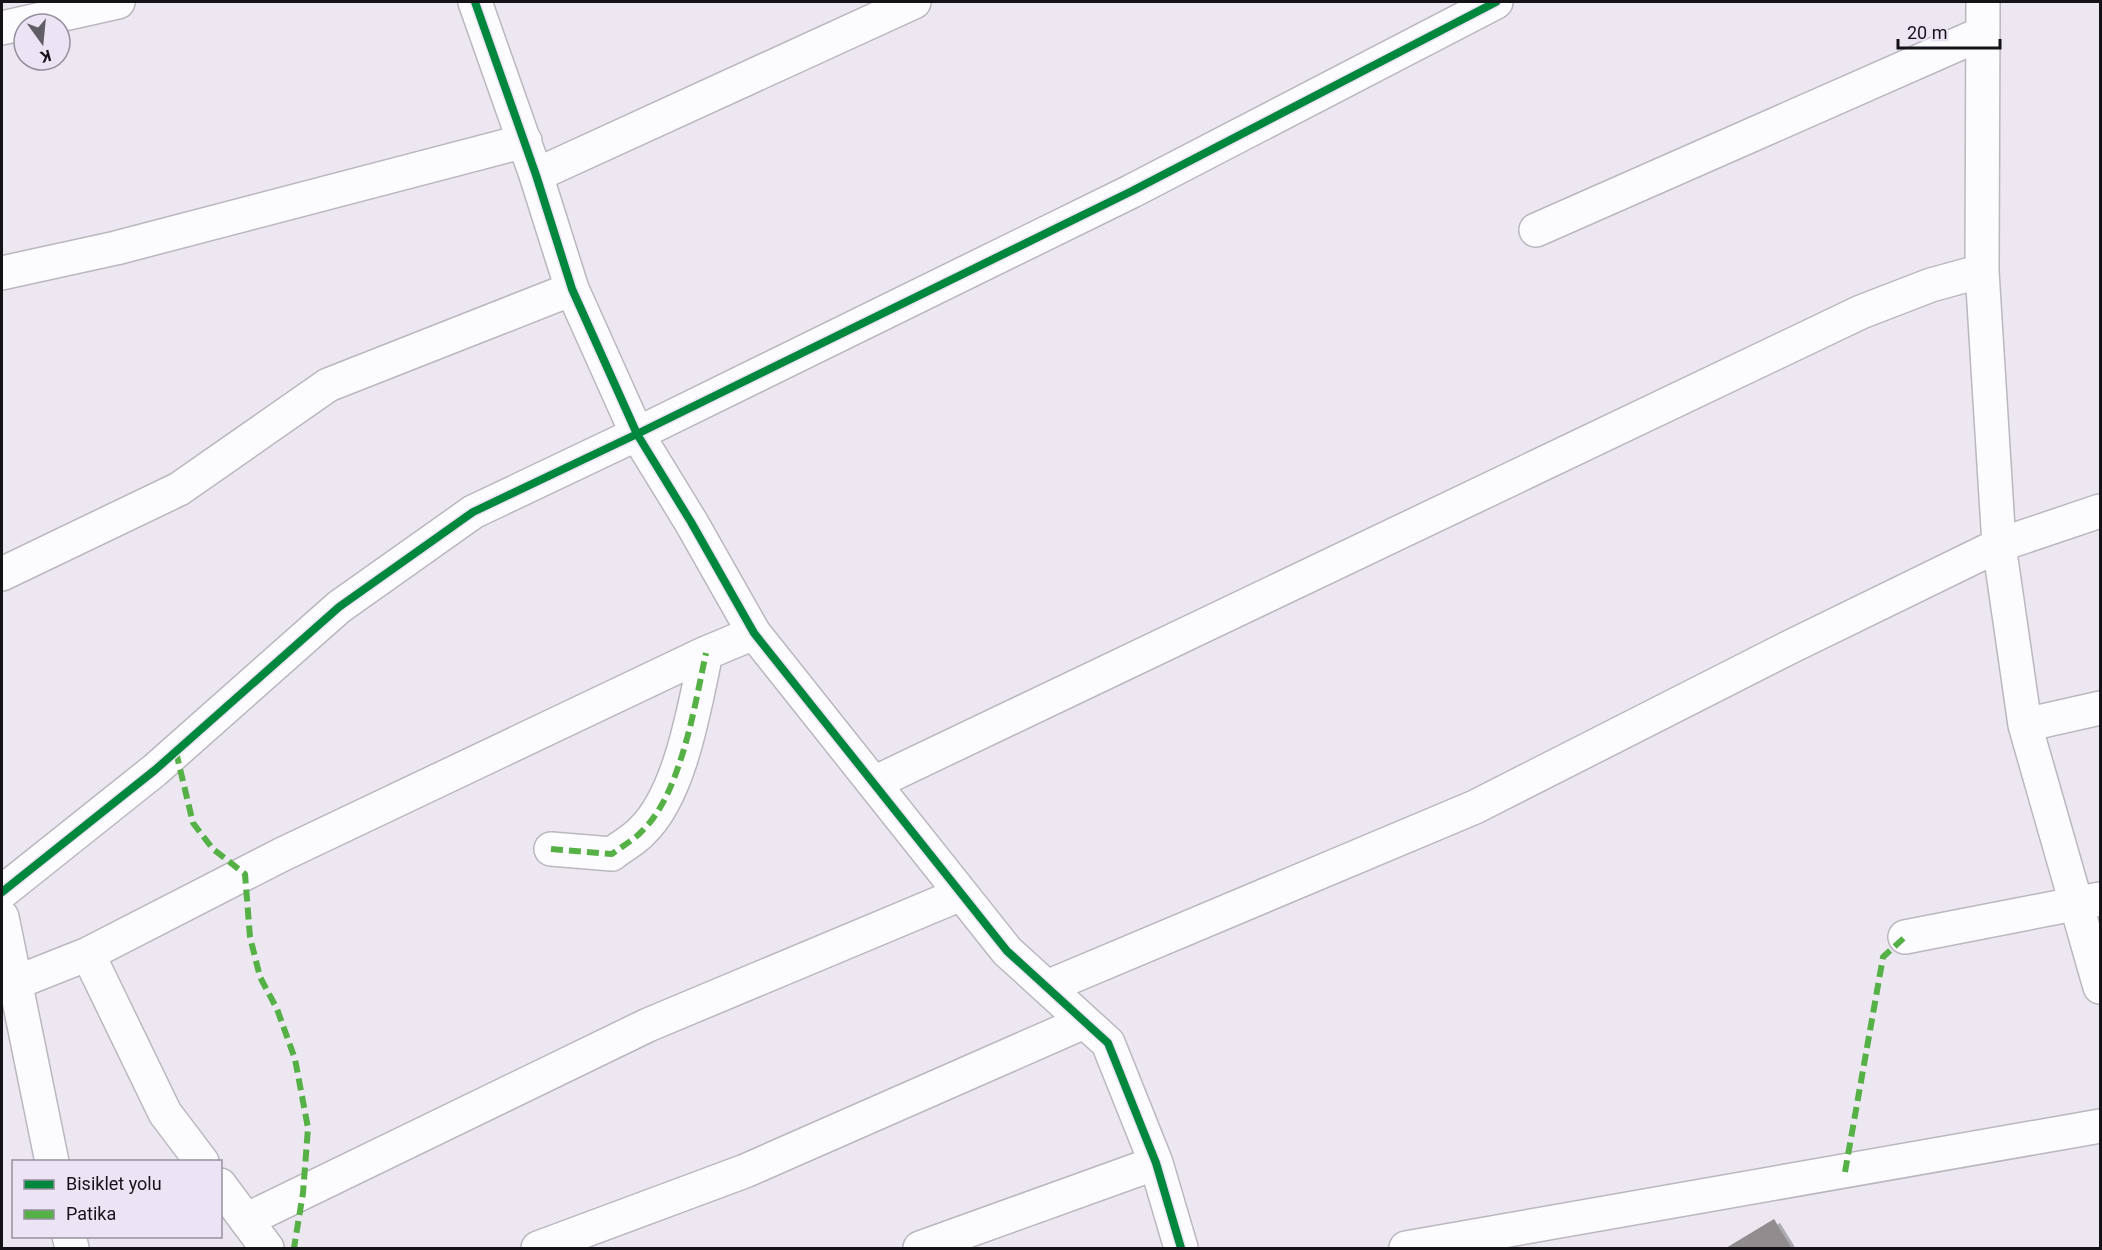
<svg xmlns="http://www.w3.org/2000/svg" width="2102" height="1250" viewBox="0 0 2102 1250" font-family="Roboto,sans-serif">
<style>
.building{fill:#918d8f;filter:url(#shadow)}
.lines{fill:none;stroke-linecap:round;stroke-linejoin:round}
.minor-casing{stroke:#bbb7bf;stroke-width:36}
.minor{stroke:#fcfbfd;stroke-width:33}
.quiet{stroke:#55b145;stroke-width:6;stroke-dasharray:12 6;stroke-linecap:butt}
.cycleway-casing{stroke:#ece3f5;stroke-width:11}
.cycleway{stroke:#00873e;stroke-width:8}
</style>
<defs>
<filter id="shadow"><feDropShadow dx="6" dy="4" stdDeviation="0" flood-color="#0004"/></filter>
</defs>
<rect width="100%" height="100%" fill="#ece7f1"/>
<path class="building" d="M1774 1219 1792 1248H1726Z"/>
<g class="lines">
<defs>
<path id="minor" d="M475 2 536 175 572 289 637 434 691 522 754 633 1007 951 1108 1043 1156 1163 1181 1248
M1983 2 1982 271 1999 545 2025 725 2100 987
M2 28 118 2
M536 175 914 2
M1536 230 1983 33
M2 273 116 248 525 141
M2 574 179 489 328 385 572 289
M2025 725 2100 708
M874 783 1861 312 1931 285 1982 271
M551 849 612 854C622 846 634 840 642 831 681 794 695 704 706 653
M2 892 155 770 339 607 473 512 637 434 1132 191 1496 2
M2 917 52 1162
M1905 937 2100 899
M88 954 165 1113 202 1162
M15 983 88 954 281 855 706 653 754 633
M1047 987 1475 807 1790 647 1999 545 2100 511
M220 1185 267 1248
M246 1220 648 1025 961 894
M69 1236 72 1248
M538 1248 745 1171 1084 1022
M920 1248 1156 1163
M1406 1248 2100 1126"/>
</defs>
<use href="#minor" class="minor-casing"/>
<use href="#minor" class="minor"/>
<path class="quiet" d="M176 752 193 823 213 849 245 874 250 937 260 977 277 1009 295 1059 308 1128 303 1193 294 1248
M551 849 612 854C622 846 634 840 642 831 681 794 695 704 706 653
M1845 1172 1883 957 1905 937"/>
<defs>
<path id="cycleway" d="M475 2 536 175 572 289 637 434 691 522 754 633 1007 951 1108 1043 1156 1163 1181 1248
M2 892 155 770 339 607 473 512 637 434 1132 191 1496 2"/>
</defs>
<use href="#cycleway" class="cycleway-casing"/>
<use href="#cycleway" class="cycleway"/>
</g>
<rect width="2102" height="1250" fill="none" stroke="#151318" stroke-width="6"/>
<rect x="12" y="1160" width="210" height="78" fill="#ece3f5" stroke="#96909d" stroke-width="1.5"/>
<rect x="24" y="1180" width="30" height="9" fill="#00873e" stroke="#96909d" stroke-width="1.5"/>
<text x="66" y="1190" font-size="18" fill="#151318">Bisiklet yolu</text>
<rect x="24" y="1210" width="30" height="9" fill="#55b145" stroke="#96909d" stroke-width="1.5"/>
<text x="66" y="1220" font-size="18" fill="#151318">Patika</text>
<g transform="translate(42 42) rotate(165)"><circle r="28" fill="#ece3f5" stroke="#96909d" stroke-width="1.5"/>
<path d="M0-4.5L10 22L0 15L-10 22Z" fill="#605d64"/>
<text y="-9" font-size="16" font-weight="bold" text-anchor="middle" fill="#151318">K</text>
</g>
<path d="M1898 39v9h102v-9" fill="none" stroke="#151318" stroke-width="3"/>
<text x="1907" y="39" font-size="18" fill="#151318" stroke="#ece3f5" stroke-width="4.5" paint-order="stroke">20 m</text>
</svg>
